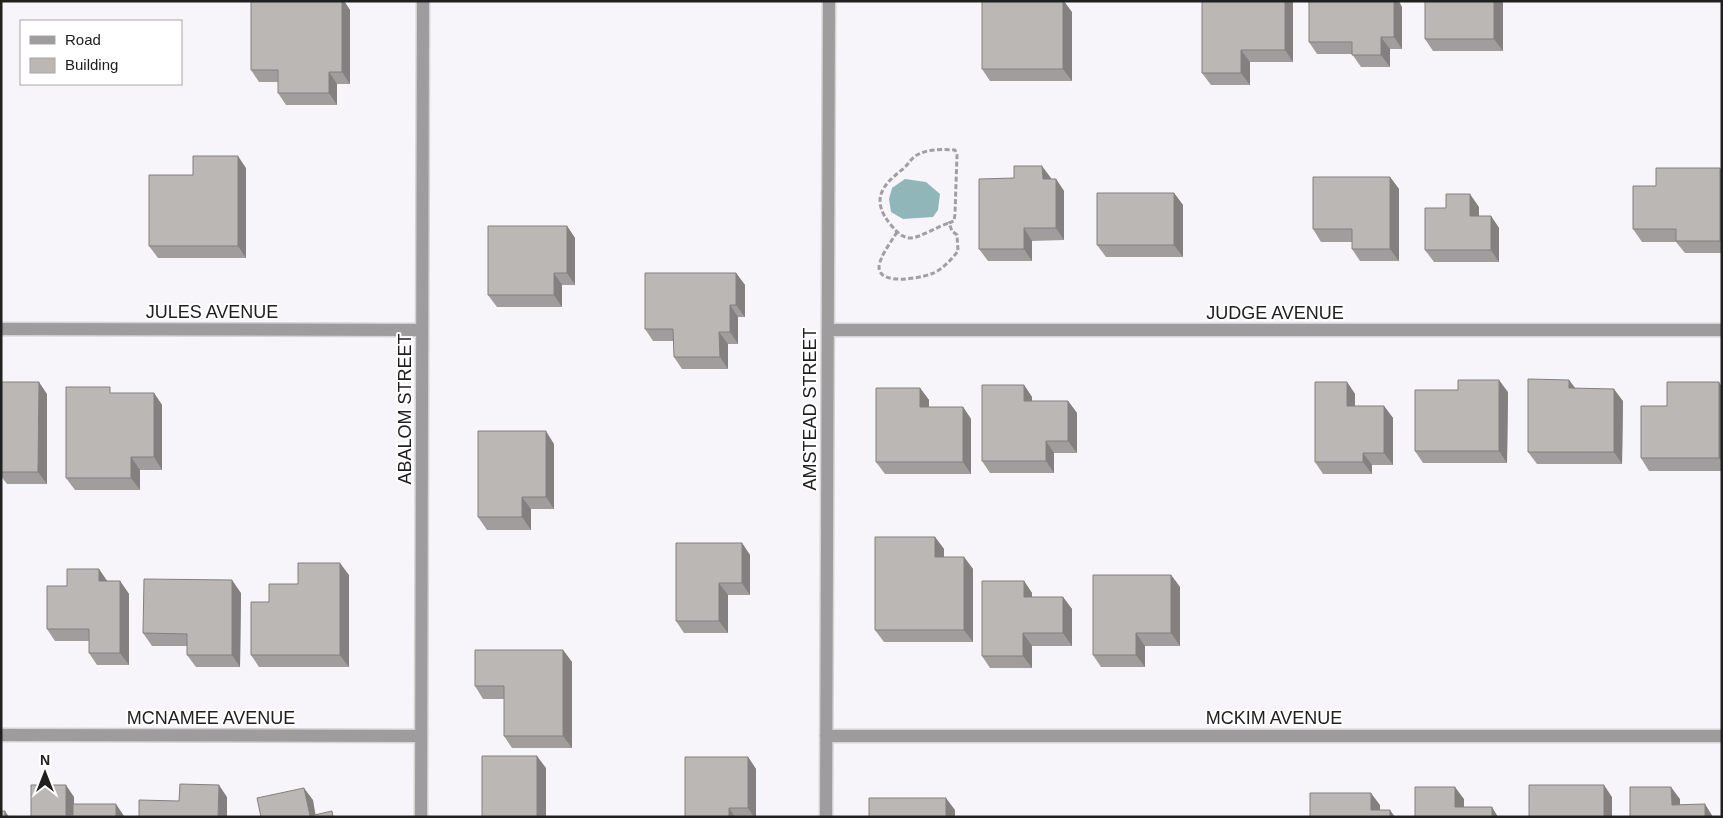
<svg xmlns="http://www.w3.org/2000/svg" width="1723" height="818" viewBox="0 0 1723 818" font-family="Helvetica,sans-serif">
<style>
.water{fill:#90b6ba}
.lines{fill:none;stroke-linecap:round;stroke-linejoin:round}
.minor-casing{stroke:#d5d3d6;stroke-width:15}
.path{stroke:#a09fa1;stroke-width:3;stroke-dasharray:5 2.5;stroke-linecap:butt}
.minor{stroke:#9e9c9c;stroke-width:12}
.wall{fill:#a19d9c}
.shaded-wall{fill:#83807f}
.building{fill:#bbb7b5;stroke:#83807f}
.labels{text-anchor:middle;stroke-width:4;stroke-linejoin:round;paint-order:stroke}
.street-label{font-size:18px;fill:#202021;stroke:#fff}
</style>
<rect width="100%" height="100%" fill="#f7f5f9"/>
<path class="water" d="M905 179 926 182 940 194 938 210 933 217 903 219 891 212 889 199 892 188Z"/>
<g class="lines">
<defs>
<path id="minor" d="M1 329 422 330
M828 330H1722
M1 735 421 736
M826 736H1722
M421 817 423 1
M826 817 829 1"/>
</defs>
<use href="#minor" class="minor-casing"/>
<path class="path" d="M897 232C891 242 880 256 879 267 879 286 920 278 931 274 941 271 952 259 958 251L957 235 952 231 949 223 954 221 955 214 957 155 955 150C943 149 927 149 917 155 911 158 908 165 903 169 882 185 870 200 891 225 897 232 901 237 910 238 920 238 938 226 949 223"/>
<use href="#minor" class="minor"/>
</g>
<path class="wall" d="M251 1H344L350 10V84H337V105H286L278 93V82H259L251 70Z
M1293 1V62H1250V85H1211L1202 73Z
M1503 1V51H1433L1425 39Z
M1402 7V49H1390V67H1361L1352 54H1317L1309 42Z
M1072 12V81H990L982 69Z
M246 168V258H158L149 246 193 175Z
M1722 172V253H1685L1676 242H1642L1633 229 1656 186Z
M1390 177 1399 189V261H1360L1352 249V242H1321L1313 229Z
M1014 178 1056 179 1064 191V240L1032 241V261H988L979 249Z
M1174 193 1183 205V257H1106L1097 245Z
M1479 207V216H1491L1499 228V262H1434L1425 250 1446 208Z
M567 226 575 238V285H562V307H497L488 295Z
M736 273 745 285V317H738V344H728V369H682L674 357V341H653L645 329Z
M1569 380 1575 388 1623 401 1622 464H1537L1528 452Z
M1 382 47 394V484H7L1 476Z
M1347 382 1355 394V406H1384L1393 418V465H1372V474H1323L1315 462Z
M1024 385 1032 397V401H1068L1077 413V453H1054V473H990L982 461Z
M1722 387V471H1649L1641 458 1667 406Z
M920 388 929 400V407H963L971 419V474H885L876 462Z
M1508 392 1507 463H1423L1415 451Z
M114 393H154L162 405V470H140V490H75L66 478Z
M554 444V509H531V530H487L478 517Z
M935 537 944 549V557H964L973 569V642H884L875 630Z
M742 543 750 555V595H728V633H684L676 621Z
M349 575V667H259L251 655 269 602 298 584Z
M1171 575 1180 587V646H1145V667H1101L1093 655Z
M108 581H120L129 594V665H97L89 653V641H55L47 629 67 586Z
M1024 581 1032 593V597H1063L1072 609V646H1032V668H990L982 656Z
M241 593 240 667H196L187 655V646H152L143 633Z
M563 650 572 662V748H512L504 736V699H483L475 686Z
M748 757 756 769V817H685Z"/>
<path class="shaded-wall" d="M342 1H344L350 10V84L342 72Z
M1063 1H1064L1072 12V81L1063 69Z
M1285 1H1293V62L1285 50Z
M1394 1H1399L1402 7V49L1394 37Z
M1494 1H1503V51L1494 39Z
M1381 37 1390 49V67L1381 55Z
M1241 50 1250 62V85L1241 73Z
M329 72 337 84V105L329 93Z
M238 156 246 168V258L238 246Z
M1042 166 1051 178V191L1043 179Z
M1720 168 1722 172V244L1720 241Z
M1390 177 1399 189V261L1390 249Z
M1056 179 1064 191V240L1056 228Z
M1174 193 1183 205V257L1174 245Z
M1470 194 1479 207V228L1470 216Z
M1491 216 1499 228V262L1491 250Z
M567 226 575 238V285L567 273Z
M1024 228 1032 241V261L1024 249Z
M554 273 562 285V307L554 295Z
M736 273 745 285V317L736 305Z
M730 305 738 317V344L730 332Z
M719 332 728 344V369L720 357Z
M1499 380 1508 392 1507 463 1499 451Z
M1569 380 1578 392 1569 388Z
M39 382 47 394V484L38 472Z
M1347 382 1355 394V418L1347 406Z
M1719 382 1722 387V463L1719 458Z
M1024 385 1032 397V413L1024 401Z
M920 388 929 400V419L920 407Z
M1614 389 1623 401 1622 464 1614 452Z
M154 393 162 405V470L154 457Z
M1068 401 1077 413V453L1068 441Z
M1384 406 1393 418V465L1384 453Z
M963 407 971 419V474L963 462Z
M546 431 554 444V509L546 497Z
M1046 441 1054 453V473L1046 461Z
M1363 453 1372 465V474L1363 462Z
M131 457 140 470V490L131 478Z
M522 497 531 509V530L522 517Z
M935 537 944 549V569L935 557Z
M742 543 750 555V595L742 583Z
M964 557 973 569V642L964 630Z
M340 563 349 575V667L340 655Z
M99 569 108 582 99 581Z
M1171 575 1180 587V646L1171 633Z
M232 580 241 593 240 667 232 655Z
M120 581 129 594V665L120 653Z
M1024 581 1032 593V609L1024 597Z
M719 583 728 595V633L719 621Z
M1063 597 1072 609V646L1063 633Z
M1023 633 1032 646V668L1023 656Z
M1136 633 1145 646V667L1136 655Z
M563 650 572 662V748L563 736Z
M537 756 546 768V817H537Z
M748 757 756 769V817H754L748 808Z
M66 785 74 797V817L66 815Z
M219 785 227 797V817H218Z
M1604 785 1612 797V817H1604Z
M1455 787 1464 799V817L1455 807Z
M1671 787 1680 799V817L1672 805Z
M304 788 313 800 316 817 310 816Z
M1371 793 1380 805V817L1371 810Z
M946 798 955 810V817H946Z
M116 804 124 816V817H116Z
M1705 804 1713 817H1705Z
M1492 807 1498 817H1492Z
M729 808 735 817H729Z
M1390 810 1395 817H1390Z
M5 811 9 817H5Z"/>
<path class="building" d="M251 1H342V72H329V93H278V70H251Z
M982 1H1063V69H982Z
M1202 1H1285V50H1241V73H1202Z
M1309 1H1394V37H1381V55H1352V42H1309Z
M1425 1H1494V39H1425Z
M193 156H238V246H149V175H193Z
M1014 166H1042L1043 179H1056V228H1024V249H979V179L1014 178Z
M1656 168H1720V241H1676V229H1633V186H1656Z
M1313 177H1390V249H1352V229H1313Z
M1097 193H1174V245H1097Z
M1446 194H1470V216H1491V250H1425V208H1446Z
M488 226H567V273H554V295H488Z
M645 273H736V305H730V332H719L720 357H674L673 329H645Z
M1528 379 1569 380V388L1614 389V452H1528Z
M1458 380H1499V451H1415V390H1458Z
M1 382H39L38 472H1Z
M1315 382H1347V406H1384V453H1363V462H1315Z
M1667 382H1719V458H1641V406H1667Z
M982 385H1024V401H1068V441H1046V461H982Z
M66 387H110V393H154V457H131V478H66Z
M876 388H920V407H963V462H876Z
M478 431H546V497H522V517H478Z
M875 537H935V557H964V630H875Z
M676 543H742V583H719V621H676Z
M298 563H340V655H251V602H269V584H298Z
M67 569H99V581H120V653H89V629H47V586H67Z
M1093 575H1171V633H1136V655H1093Z
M144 579 232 580V655H187V634L143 633Z
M982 581H1024V597H1063V633H1023V656H982Z
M475 650H563V736H504V686H475Z
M482 756H537V817H482Z
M685 757H748V808H729V817H685Z
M180 784 219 785 218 817H139V800L179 801Z
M31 785H66V815H73V804H116V817H31Z
M1529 785H1604V817H1529Z
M1415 787H1455V807H1492V817H1415Z
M1630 787H1671L1672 805 1705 804V817H1630Z
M304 788 310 816 332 811 333 817H261L257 798Z
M1310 793H1371V810H1390V817H1310Z
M869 798H946V817H869Z
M1 811H5V817H1Z"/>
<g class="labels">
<g class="street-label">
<text x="212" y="318">JULES AVENUE</text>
<text x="1275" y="319">JUDGE AVENUE</text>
<text transform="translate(405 409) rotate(-90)" y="6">ABALOM STREET</text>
<text transform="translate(810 409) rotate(-90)" y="6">AMSTEAD STREET</text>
<text x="211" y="724">MCNAMEE AVENUE</text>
<text x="1274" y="724">MCKIM AVENUE</text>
</g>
</g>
<rect width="1723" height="818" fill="none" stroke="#202021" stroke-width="5"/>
<rect x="20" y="20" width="162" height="65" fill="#ffffff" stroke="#a6a6a6"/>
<rect x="30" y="36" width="25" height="8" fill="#9e9c9c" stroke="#a6a6a6"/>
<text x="65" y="45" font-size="15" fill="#202021">Road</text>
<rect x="30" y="58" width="25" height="15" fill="#bbb7b5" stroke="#a6a6a6"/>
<text x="65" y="70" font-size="15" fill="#202021">Building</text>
<g transform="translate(45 773)" stroke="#ffffff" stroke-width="4" paint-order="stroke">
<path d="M0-4L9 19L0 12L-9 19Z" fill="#202021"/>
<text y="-8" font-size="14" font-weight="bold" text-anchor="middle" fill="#202021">N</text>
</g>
</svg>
